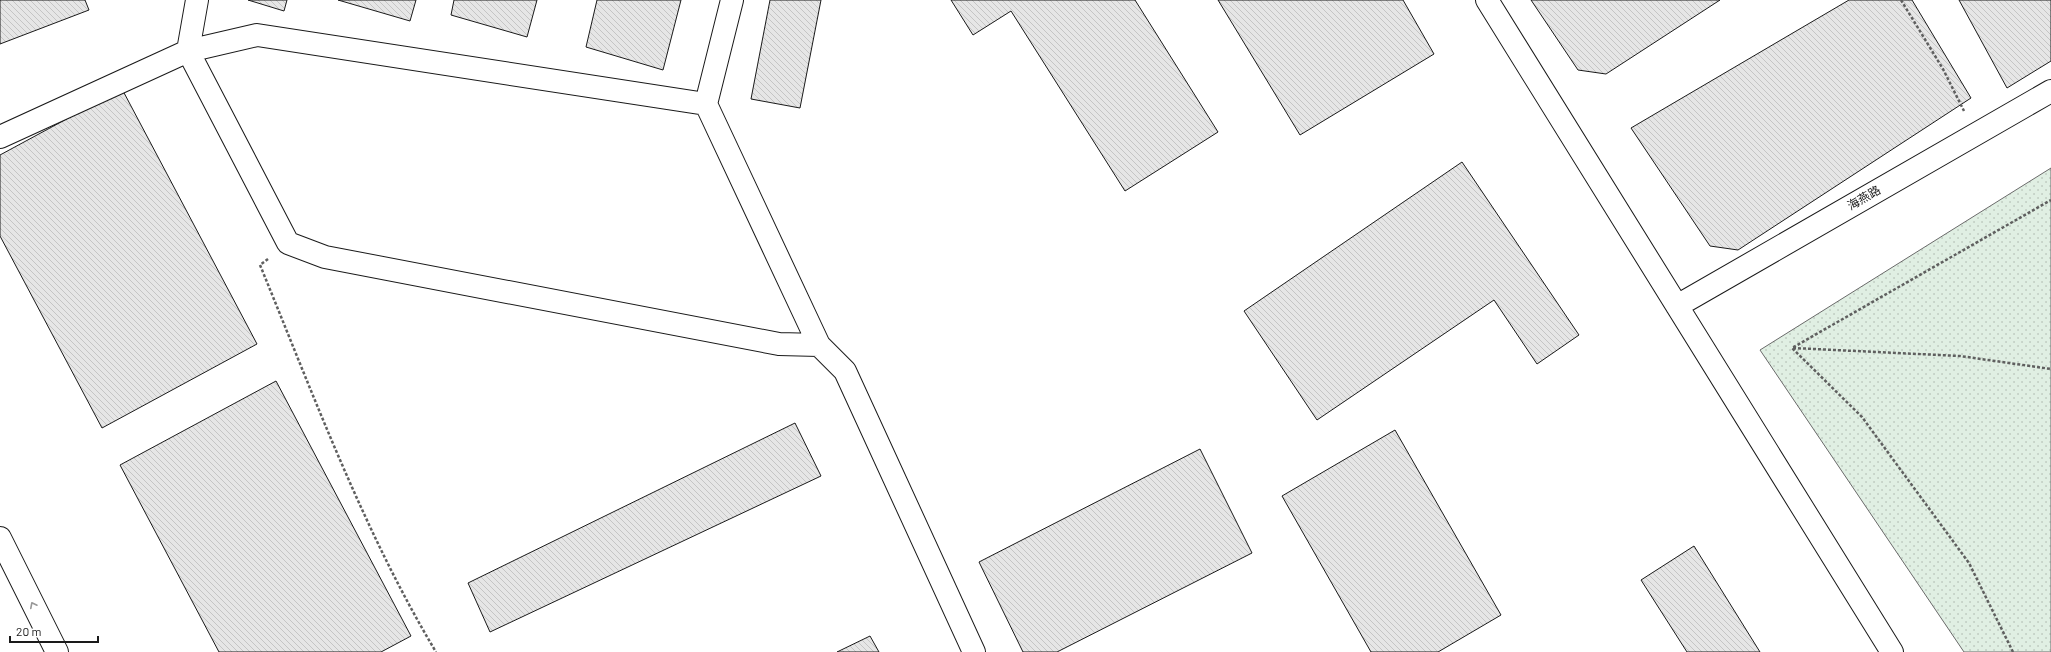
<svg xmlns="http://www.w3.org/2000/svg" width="2051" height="652" viewBox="0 0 2051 652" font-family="Barlow,'Noto Sans SC',sans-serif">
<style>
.grass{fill:url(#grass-dots);stroke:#6a6a6a}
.building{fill:url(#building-back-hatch);stroke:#1a1a1a}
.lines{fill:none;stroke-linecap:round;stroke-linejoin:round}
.minor-casing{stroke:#1a1a1a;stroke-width:24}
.major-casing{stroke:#1a1a1a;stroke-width:24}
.path{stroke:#5f5f5f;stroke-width:2.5;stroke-dasharray:3 2;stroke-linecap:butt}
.minor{stroke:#fff;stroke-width:22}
.major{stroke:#fff;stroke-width:22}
.oneway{stroke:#989898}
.labels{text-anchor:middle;stroke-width:3;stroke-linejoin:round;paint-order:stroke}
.street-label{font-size:12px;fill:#1a1a1a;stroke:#fff}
</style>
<defs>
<pattern id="grass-dots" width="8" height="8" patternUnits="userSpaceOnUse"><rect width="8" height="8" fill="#e0efe3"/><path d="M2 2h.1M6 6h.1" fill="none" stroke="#c0ccc2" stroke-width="1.8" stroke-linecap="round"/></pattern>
<pattern id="building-back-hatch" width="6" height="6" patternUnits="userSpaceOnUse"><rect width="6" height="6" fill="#e6e6e6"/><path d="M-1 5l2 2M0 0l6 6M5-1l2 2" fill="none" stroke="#c5c5c5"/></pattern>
</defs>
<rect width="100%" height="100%" fill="#fff"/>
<path class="grass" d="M2051 168V652H1964L1760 350Z"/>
<path class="building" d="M0 0H85L89 10 0 44Z
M248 0H287L284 11Z
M338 0H416L410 21Z
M454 0H537L527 37 451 15Z
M597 0H681L663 70 586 47Z
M770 0H821L800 108 751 99Z
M951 0H1135L1218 132 1125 191 1011 11 973 35Z
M1218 0H1403L1434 54 1300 135Z
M1531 0H1720L1606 74 1578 70Z
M1849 0H1912L1971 98 1738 250 1710 246 1631 128Z
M1959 0H2051V61L2007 88Z
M122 89 257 344 102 428 0 236V155Z
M1462 162 1579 335 1537 364 1494 300 1317 420 1244 311Z
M276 381 411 636 381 652H219L120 465Z
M795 423 821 476 490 632 468 583Z
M1395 430 1501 615 1438 652H1371L1282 496Z
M1200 449 1252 553 1057 652H1023L979 562Z
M1694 546 1760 652H1687L1641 580Z
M870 636 879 652H837Z"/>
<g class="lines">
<defs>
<path id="minor" d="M197 0 188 51 257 35 706 104 819 345
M1487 0 1892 652
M706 104 732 0
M0 137 188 51 288 243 325 257 779 344 819 345 845 371 974 652
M1677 306 2051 91"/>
<path id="major" d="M0 538 57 652"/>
</defs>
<use href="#minor" class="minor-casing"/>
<use href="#major" class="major-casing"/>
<path class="path" d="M1901 0 1943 69 1964 111
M268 259 260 265C313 394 364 532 436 652
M1793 348 1960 356 2051 369
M2013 652 1969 563 1862 417 1792 348 2051 200"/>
<use href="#minor" class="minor"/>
<use href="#major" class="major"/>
</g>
<defs><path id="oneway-chevron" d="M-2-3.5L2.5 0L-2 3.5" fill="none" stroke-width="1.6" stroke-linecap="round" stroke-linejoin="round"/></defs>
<use class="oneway" href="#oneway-chevron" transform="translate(33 605) rotate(-117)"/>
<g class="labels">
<g class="street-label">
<text transform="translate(1864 198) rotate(-30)" y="4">海燕路</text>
</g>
</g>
<path d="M10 636v6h88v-6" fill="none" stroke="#1a1a1a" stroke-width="2"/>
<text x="16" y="636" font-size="12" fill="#1a1a1a" stroke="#ffffff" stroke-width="3" paint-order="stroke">20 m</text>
</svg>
